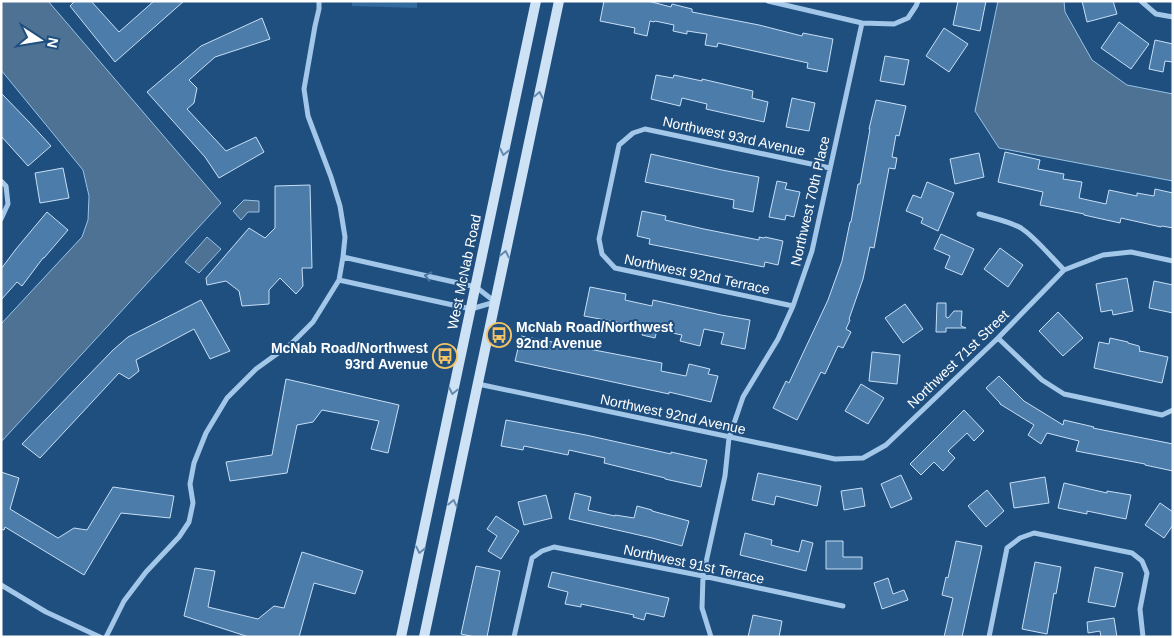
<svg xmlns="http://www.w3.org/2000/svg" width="1174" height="638" viewBox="0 0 1174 638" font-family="Helvetica,sans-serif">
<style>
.green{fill:#326a9d}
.water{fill:#4e7294;stroke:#97c3e9}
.building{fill:#4c7caa;stroke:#c7dff6}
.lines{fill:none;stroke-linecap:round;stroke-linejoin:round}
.street{stroke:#a3c7e8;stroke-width:5}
.secondary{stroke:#cee2f6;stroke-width:10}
.oneway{stroke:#658aaf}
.oneway2{stroke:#47739e}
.labels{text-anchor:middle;stroke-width:4;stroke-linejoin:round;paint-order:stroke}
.street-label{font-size:14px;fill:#fff;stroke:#1f4f7f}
.poi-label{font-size:14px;font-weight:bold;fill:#fff;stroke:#1f4f7f;text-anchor:start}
</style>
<rect width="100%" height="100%" fill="#1f4f7f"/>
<path class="green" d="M352 1H417V8L352 6Z"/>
<path class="water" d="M1 1H48L221 203 1 442V324L82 237 88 220 89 196 83 170 1 70Z
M998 1H1064L1065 12 1092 60 1127 85 1173 94V181L999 148 975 111Z
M244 200 259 201V212H248L241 220 233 211Z
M207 237 221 249 199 273 185 262Z"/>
<path class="building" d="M75 1H91L119 32 154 1H184L115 62 70 6Z
M604 1H648L671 7 672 4 692 9V12L759 25 802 36 803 33 833 39 827 72 807 68 808 63 718 43 717 47 705 45 707 34 687 31V34L673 31 674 25 655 21 654 22 650 21 647 36 634 33 635 28 600 21Z
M958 1H986L980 31 953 25Z
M1082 1H1113L1117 14 1087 22Z
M262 18 270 39 215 57 189 80 197 88 194 103 187 109 226 151 256 137 264 152 219 178 205 157 147 92 201 46Z
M1119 22 1149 44 1131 69 1101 48Z
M944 28 968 44 949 72 926 56Z
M1155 40 1173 44V62L1165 61 1163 72 1149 69Z
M885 56 909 60 904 85 880 81Z
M656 75 673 78 674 75 702 81V79L753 91 752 98 768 102 764 122 706 109 707 104 682 98 680 106 651 99Z
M1 93 30 123 51 146 28 166 1 136Z
M792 98 815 103 809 131 786 127Z
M876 100 906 106 899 136 896 135 892 157 897 158 895 169 889 168 874 248 870 247 863 279 849 319 850 320 846 329 851 332 843 348 838 346 825 374 821 372 797 420 773 408 786 381 789 383 828 300 842 261 850 222H851L858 184H860L870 129H869Z
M1005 152 1040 160 1038 169 1064 174 1063 179 1082 182 1079 198 1106 204 1109 190 1137 196V193L1154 196 1155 189 1173 193V228L1162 226 1161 227 1121 218 1120 223 1084 215V214L1040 205 1043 192 998 182Z
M979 153 984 177 955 184 950 159Z
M651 154 722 170 759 177 753 212 733 208 734 200 645 182Z
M63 168 69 198 40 203 35 173Z
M777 181 787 183 785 189 800 192 794 217 786 215 785 220 769 217Z
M927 182 954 193 938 231 921 223 923 218 906 211 913 195 921 198Z
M310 185 312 268H302L303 286 296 294 280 278 269 290V304L242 306 239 291 226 281 207 285 206 278 249 228 265 238 275 228V186Z
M642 211 666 216 665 220 704 229 759 240V237L764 238 765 237 783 241 778 265 765 262 764 267 649 244 650 239 637 236Z
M47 212 68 230 44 258H43L22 286 17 282 1 300V269L16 249Z
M941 234 974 249 962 275 945 268 950 256 934 249Z
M1000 248 1023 265 1008 287 984 269Z
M1127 278 1133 311 1113 315 1112 310 1101 312 1096 284Z
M1154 281 1173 285V313L1149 308Z
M590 287 626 294 625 300 652 306 653 300 721 315 750 320 745 349 721 344 724 333 704 329 700 346 680 341 682 335 657 330 655 338 642 335 643 331 631 328 632 325 584 316Z
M201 300 230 351 210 359 194 329 136 360 139 371 129 379 119 373 40 458 22 444 113 350 128 337Z
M937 303H946V317L948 318 954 311H962L961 326 966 328H946V332H936Z
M905 304 923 329 903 343 885 318Z
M1058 312 1083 338 1063 356 1039 331Z
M521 336 662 363 661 371 686 376 689 364 710 369 708 374 718 376 711 402 669 392V394L515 361Z
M1110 338 1128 342V343L1139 346 1140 352V351L1168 357 1162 383 1094 368 1099 342 1109 344Z
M872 352 900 355 897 384 869 381Z
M999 376 1024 401 1063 425 1064 420 1094 427 1093 428 1173 444V471L1145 465V464L1076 451 1079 441 1047 433 1041 444 1028 435 1034 425 1000 404V403L986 388Z
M286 379 399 405 388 453 371 449 379 421 322 410 313 422 297 425 287 473 230 481 226 462 272 455Z
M861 384 884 398 868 424 845 411Z
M964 410 984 431 974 441 967 433 948 451 955 458 943 471 934 462 921 475 910 464Z
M506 420 586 435 671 454V452L707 460 701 487 665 479V478L604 463 605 458 569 450 568 455 524 446 523 450 501 446Z
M1 472 19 478 10 509 58 538 74 528 87 530 113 487 174 496 170 518 121 513 84 575 5 527 4 530 1 529Z
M758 473 821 486 817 506 776 496 774 505 752 500Z
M901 475 912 499 891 508 881 484Z
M1045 477 1049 503 1014 508 1010 483Z
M1064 483 1107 493V491L1131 495 1126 519 1087 511V514L1058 508Z
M862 488 865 506 844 510 841 491Z
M987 490 1004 511 986 527 968 506Z
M575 493 591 497 588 510 615 516V515L634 518 637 506 652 510V511L689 521 682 546 652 538 569 519Z
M546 495 552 518 524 525 518 502Z
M1160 503 1173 512V525L1164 538 1145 525Z
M496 516 519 531 501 559 488 551 497 536 487 529Z
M745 533 772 540 771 545 799 552 802 540 813 543 806 571 740 555Z
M826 541H843V557H862V569H826Z
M956 541 982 546 962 637H944L953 598 942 595 946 577 948 578Z
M302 552 363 571 355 594 314 583 299 637H249L184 616 195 568 215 571 208 607 258 619 274 606 284 608Z
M1035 562 1061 567 1056 594 1054 593 1047 634 1022 629Z
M476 566 500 571 487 637H475L461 634Z
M1095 567 1123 573 1115 607 1088 602Z
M552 572 669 598 664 617 646 613 644 620 633 617 634 615 581 604V607L565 604 568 592 548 587Z
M888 578 893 594 904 590 908 600 882 609 874 583Z
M753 615 782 621 779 637H748Z
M1114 618 1117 637H1101L1100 631 1088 633 1087 622Z"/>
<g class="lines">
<path class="street" d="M768 1 862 23 894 24 908 18 916 6 918 1
M1141 1 1156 14 1173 17
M1 181 6 186 8 204 1 219
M979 214C992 218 1009 221 1021 228 1035 237 1052 258 1064 270L1103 255 1131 252 1173 261
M343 257 476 287 494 301
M339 280 471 309 495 302
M793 306 615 268 602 254 599 239 619 145 633 133 645 129 830 168
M998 338 1042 380 1064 394 1162 415 1173 410
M478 384 835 459 863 458 886 445 998 338 1064 270
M1 585 46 612 100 637
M106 637 124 601 146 572 179 537 189 522 193 503 190 484 194 463 206 433 227 398 256 369 292 343 313 322 339 280 343 257 345 237 340 206 331 177 308 116 304 89 315 26 319 9V1
M514 637 532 558 542 551 554 547 703 576 843 606
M711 637 702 608 703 576 725 476 729 438 743 397 778 339 793 306 812 251 862 23
M989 637 1007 548 1020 538 1034 533 1132 553 1142 561 1147 573 1140 609 1143 637"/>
<path class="secondary" d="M401 637 536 1
M424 637 559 1"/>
</g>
<defs><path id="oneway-chevron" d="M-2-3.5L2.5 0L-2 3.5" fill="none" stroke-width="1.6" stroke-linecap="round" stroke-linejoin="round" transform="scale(1.25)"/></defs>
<g class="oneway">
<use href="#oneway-chevron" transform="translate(539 95) rotate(-78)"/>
<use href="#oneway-chevron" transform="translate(504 152) rotate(102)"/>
<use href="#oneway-chevron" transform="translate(505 254) rotate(-78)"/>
<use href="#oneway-chevron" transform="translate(453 391) rotate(102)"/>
<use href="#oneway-chevron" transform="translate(453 503) rotate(-78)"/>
<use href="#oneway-chevron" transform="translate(420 550) rotate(102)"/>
</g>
<use class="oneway2" href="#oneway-chevron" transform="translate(428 276) rotate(-167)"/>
<defs>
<symbol id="bus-ring" viewBox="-11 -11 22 22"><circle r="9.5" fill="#1f4f7f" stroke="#f5c264" stroke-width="1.5"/><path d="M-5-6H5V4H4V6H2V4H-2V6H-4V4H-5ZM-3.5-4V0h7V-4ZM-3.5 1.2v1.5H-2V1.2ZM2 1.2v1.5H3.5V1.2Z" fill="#f5c264"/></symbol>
</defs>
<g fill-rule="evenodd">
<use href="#bus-ring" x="485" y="321" width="28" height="28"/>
<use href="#bus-ring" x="431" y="342" width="28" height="28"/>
</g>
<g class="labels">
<g class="street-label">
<text transform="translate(734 136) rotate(12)" y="5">Northwest 93rd Avenue</text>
<text transform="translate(810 201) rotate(-77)" y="5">Northwest 70th Place</text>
<text transform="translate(464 272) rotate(-78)" y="5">West McNab Road</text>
<text transform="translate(697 274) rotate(12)" y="5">Northwest 92nd Terrace</text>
<text transform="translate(958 359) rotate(-44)" y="5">Northwest 71st Street</text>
<text transform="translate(673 414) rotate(12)" y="5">Northwest 92nd Avenue</text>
<text transform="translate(694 564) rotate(12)" y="5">Northwest 91st Terrace</text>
</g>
<g class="poi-label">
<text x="516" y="332">McNab Road/Northwest<tspan x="516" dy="16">92nd Avenue</tspan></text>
<text x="428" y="353" text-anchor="end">McNab Road/Northwest<tspan x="428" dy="16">93rd Avenue</tspan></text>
</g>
</g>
<rect width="1174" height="638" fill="none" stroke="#ffffff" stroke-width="5"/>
<g transform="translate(40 40) rotate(102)" stroke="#1f4f7f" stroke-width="4" paint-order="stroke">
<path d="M0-4L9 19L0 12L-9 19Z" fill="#ffffff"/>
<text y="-8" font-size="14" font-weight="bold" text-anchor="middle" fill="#ffffff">N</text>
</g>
</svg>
